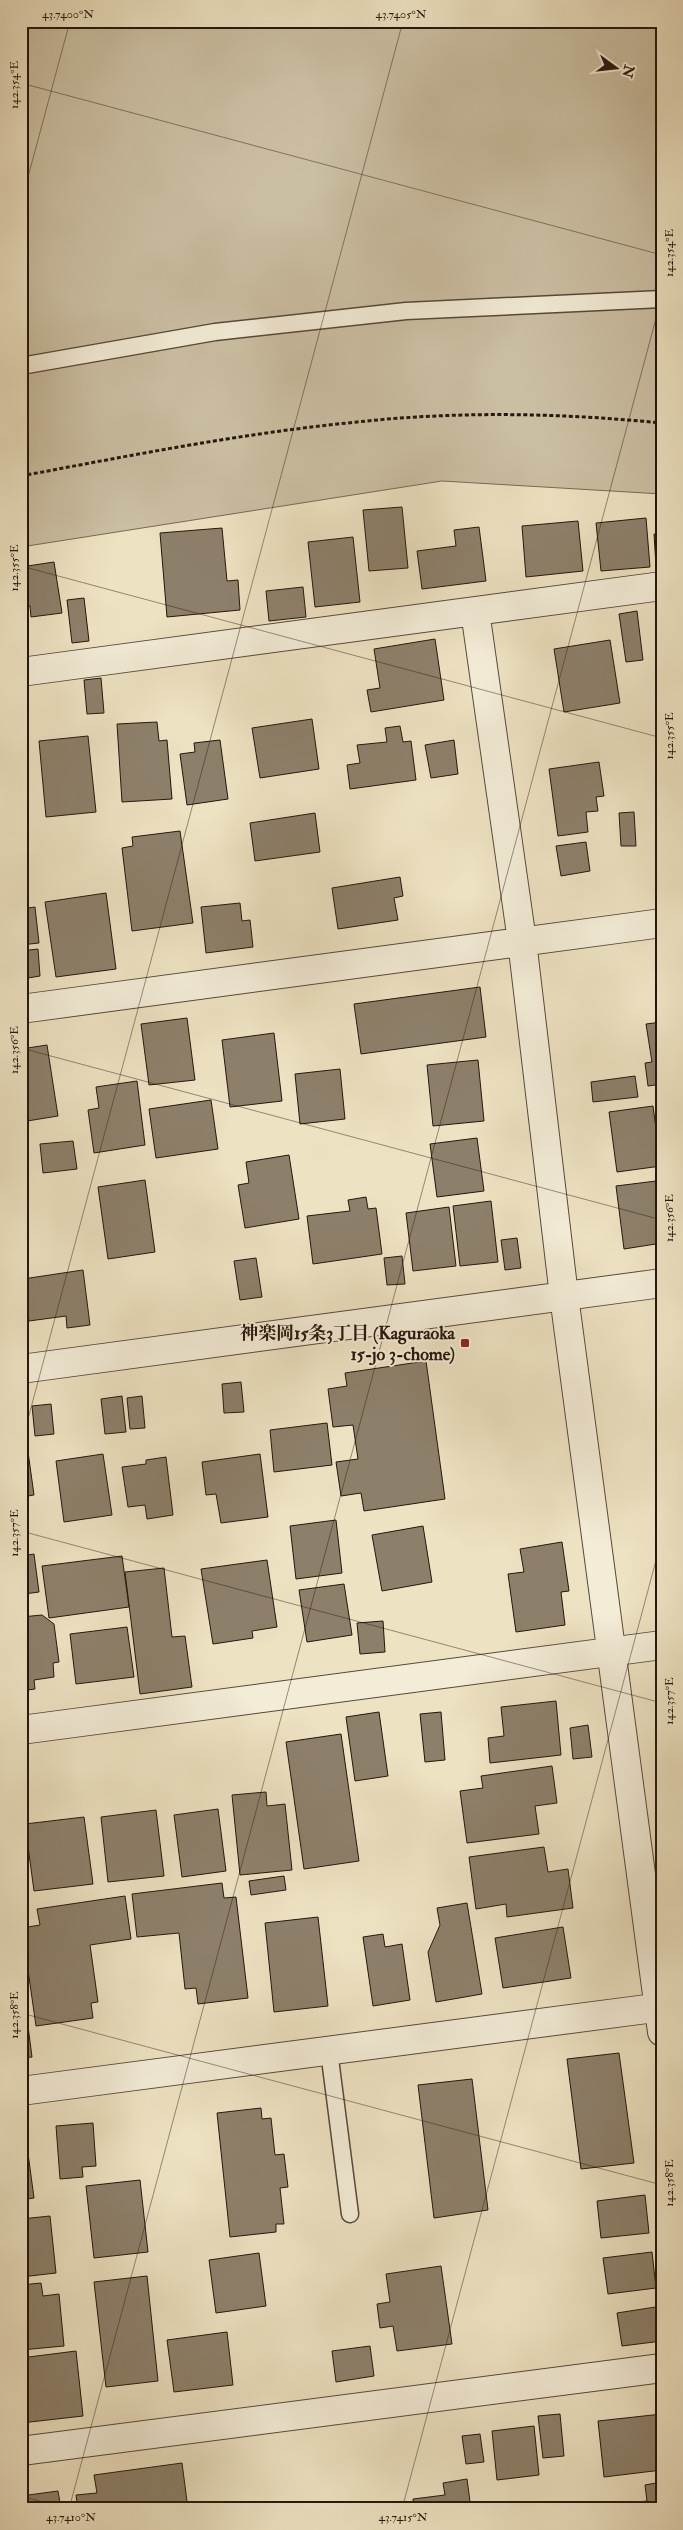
<svg xmlns="http://www.w3.org/2000/svg" width="683" height="2530" viewBox="0 0 683 2530" font-family="'IM FELL Double Pica','Noto Serif JP',serif">
<style>
.green{fill:#cbbfa3;stroke:#786a58}
.building{fill:#8d806b;stroke:#25160c}
.lines{fill:none;stroke-linecap:round;stroke-linejoin:round}
.lane-casing{stroke:#57493a;stroke-width:19}
.street-casing{stroke:#57493a;stroke-width:30}
.path{stroke:#25160c;stroke-width:3;stroke-dasharray:4 2.5;stroke-linecap:butt}
.lane{stroke:#f3ecd7;stroke-width:16}
.street{stroke:#f3ecd7;stroke-width:28}
.ticks{fill:none;stroke:#25160c;stroke-width:1;stroke-opacity:0.45}
.poi-dot{fill:#8f2418;stroke:#f3ecd7;stroke-width:2}
.labels{text-anchor:middle;stroke-width:4;stroke-linejoin:round;paint-order:stroke}
.poi-label{font-size:18px;font-weight:bold;fill:#25160c;stroke:#f3ecd7;text-anchor:end}
.neatline{fill:none;stroke:#25160c;stroke-width:2}
.ticks-label{font-size:12px;text-anchor:middle;fill:#25160c}
</style>
<rect width="100%" height="100%" fill="#ede2c2"/>
<filter id="stains"><feTurbulence type="fractalNoise" baseFrequency=".004" numOctaves="4"/><feColorMatrix values="0 0 0 0 .2 0 0 0 0 .09 0 0 0 0 .02 0 0 0 .5 -.17"/></filter>
<radialGradient id="worn" r=".72"><stop offset=".6" stop-color="#630" stop-opacity="0"/><stop offset="1" stop-color="#630" stop-opacity=".3"/></radialGradient>
<path class="green" d="M21 21H662V494L442 481 21 547Z"/>
<path class="building" d="M402 507 408 568 369 571 363 510Z
M646 518 650 567 601 571 596 523Z
M578 521 583 571 526 577 522 526Z
M479 527 486 581 422 589 417 551 456 546 454 530Z
M222 528 227 581 238 580 240 610 167 617 160 533Z
M654 534H662V565L656 566Z
M353 537 360 602 315 607 308 542Z
M54 562 62 613 31 617 30 606 21 607V567Z
M303 587 306 617 269 621 266 591Z
M84 598 89 641 72 643 67 600Z
M637 611 643 660 626 662 619 614Z
M435 639 444 700 371 712 367 690 380 688 374 649Z
M610 640 620 703 564 712 554 649Z
M101 678 104 713 87 714 84 680Z
M312 719 319 769 260 778 252 728Z
M157 722 159 741 167 740 172 799 122 802 117 724Z
M400 726 403 742 411 741 416 780 350 789 347 765 360 763 357 745 387 742 385 728Z
M88 736 96 812 46 817 39 741Z
M220 740 228 799 187 805 180 754 195 752 194 743Z
M454 740 458 774 431 778 425 745Z
M599 762 604 796 596 797 598 811 586 812 588 832 558 836 549 769Z
M634 812 636 846H621L619 813Z
M315 813 320 852 255 861 250 823Z
M180 831 193 923 132 931 122 848 133 846 132 837Z
M586 842 590 871 561 876 556 846Z
M400 877 403 896 394 898 398 920 338 929 332 888Z
M106 893 116 969 56 977 45 902Z
M240 903 242 921 250 920 253 947 206 953 201 907Z
M35 907 39 943 21 945V909Z
M38 949 40 976 22 979 21 951Z
M480 987 486 1037 361 1054 354 1004Z
M187 1018 195 1080 149 1085 141 1024Z
M662 1022V1084L648 1086 645 1063 652 1062 646 1024Z
M274 1033 282 1101 230 1107 222 1040Z
M47 1045 58 1116 21 1122V1049Z
M478 1060 484 1121 433 1126 427 1065Z
M340 1069 345 1119 300 1124 295 1074Z
M635 1076 638 1097 593 1102 591 1082Z
M137 1081 145 1145 94 1153 88 1110 99 1108 96 1087Z
M211 1100 218 1149 156 1158 149 1109Z
M653 1106 661 1166 617 1172 609 1112Z
M477 1138 484 1191 437 1197 430 1144Z
M73 1141 77 1169 43 1173 40 1144Z
M289 1155 299 1219 245 1228 238 1185 249 1183 246 1162Z
M145 1180 155 1252 108 1259 98 1187Z
M656 1181 662 1219V1243L624 1249 616 1186Z
M366 1197 368 1209 376 1208 382 1254 313 1264 307 1216 350 1211 348 1200Z
M491 1201 498 1262 460 1266 453 1206Z
M449 1207 456 1266 413 1271 406 1213Z
M517 1238 521 1268 505 1270 501 1240Z
M402 1256 405 1284 387 1285 384 1258Z
M256 1258 262 1297 240 1300 234 1261Z
M83 1270 90 1325 67 1328 66 1316 29 1321 23 1279Z
M426 1361 445 1499 364 1511 361 1493 341 1496 336 1462 358 1459 353 1425 333 1427 328 1389 347 1386 345 1373Z
M241 1382 244 1412 224 1413 222 1384Z
M122 1396 126 1432 105 1434 101 1399Z
M142 1396 145 1428 130 1429 127 1398Z
M51 1404 54 1434 35 1436 32 1406Z
M327 1423 332 1465 274 1472 270 1430Z
M21 1430H25L34 1495 21 1497Z
M103 1454 112 1515 64 1522 56 1461Z
M260 1454 268 1517 221 1523 216 1494 206 1495 202 1462Z
M166 1457 173 1515 147 1519 145 1505 128 1507 122 1467 146 1464V1460Z
M336 1520 342 1573 296 1579 290 1526Z
M423 1526 432 1582 382 1591 372 1535Z
M562 1542 569 1591 561 1592 565 1625 516 1632 508 1574 524 1572 520 1549Z
M34 1554 39 1592 24 1594 21 1556Z
M122 1556 129 1607 49 1618 42 1566Z
M267 1560 277 1627 252 1631 253 1638 213 1644 201 1569Z
M164 1568 172 1637 185 1636 192 1687 140 1694 125 1572Z
M344 1584 352 1635 307 1642 299 1590Z
M42 1615 54 1624 59 1662 53 1663 54 1677 34 1680 35 1689 21 1691V1617Z
M383 1621 385 1652 360 1654 357 1623Z
M127 1627 134 1677 76 1684 70 1634Z
M556 1701 561 1755 490 1763 488 1738 504 1736 501 1707Z
M379 1712 388 1776 355 1781 346 1717Z
M441 1712 445 1760 425 1762 420 1714Z
M588 1725 592 1757 573 1759 570 1728Z
M341 1734 359 1861 304 1869 286 1742Z
M552 1766 557 1803 535 1806 539 1834 467 1843 460 1791 483 1788 481 1776Z
M266 1792 267 1806 285 1804 292 1870 240 1875 232 1795Z
M218 1809 226 1871 182 1877 174 1815Z
M156 1810 164 1876 108 1882 101 1817Z
M84 1817 93 1884 34 1891 25 1824Z
M544 1847 548 1872 568 1869 573 1908 507 1917 506 1904 476 1909 469 1857Z
M284 1876 286 1890 251 1895 249 1881Z
M222 1883 224 1898 236 1897 248 1998 198 2004 196 1988 185 1989 179 1933 137 1937 132 1894Z
M125 1896 131 1939 90 1945 98 2002 91 2003 93 2018 36 2026 22 1928 40 1925 37 1909Z
M467 1903 482 1994 436 2002 428 1952 440 1925 437 1908Z
M318 1917 328 2006 274 2012 265 1923Z
M563 1927 571 1978 503 1988 495 1938Z
M383 1934 385 1947 402 1944 410 2000 373 2006 363 1937Z
M21 1939 27 1981H21Z
M23 1987 32 2057 21 2058V1988Z
M619 2053 634 2163 581 2169 567 2059Z
M472 2079 488 2210 434 2218 418 2085Z
M261 2108 262 2119 271 2118 275 2155 284 2154 288 2187 280 2188 284 2224H276V2232L230 2237 217 2113Z
M93 2123 96 2166 82 2167 83 2177 60 2179 56 2126Z
M27 2146 34 2198 21 2200V2147Z
M140 2180 148 2252 94 2258 86 2186Z
M645 2195 649 2233 601 2238 597 2201Z
M50 2216 56 2273 21 2277V2219Z
M652 2252 656 2288 608 2294 603 2258Z
M259 2253 266 2306 216 2313 209 2260Z
M441 2266 452 2344 397 2351 393 2326 380 2328 377 2304 390 2302 386 2274Z
M147 2276 158 2381 106 2387 94 2282Z
M41 2283 43 2296 59 2294 64 2346 21 2350V2285Z
M662 2306V2341L622 2346 617 2313Z
M227 2332 233 2385 174 2392 167 2340Z
M370 2346 374 2376 336 2382 332 2351Z
M76 2351 83 2416 21 2423V2358Z
M560 2414 564 2456 543 2458 538 2416Z
M662 2414V2470L604 2477 598 2421Z
M534 2426 539 2475 497 2480 492 2431Z
M480 2434 484 2462 466 2464 462 2436Z
M182 2463 188 2509H78L76 2495 97 2493 94 2475Z
M467 2479 471 2509H414L413 2499 445 2495 443 2483Z
M662 2482V2509H604V2506L647 2501 645 2485Z
M58 2491 61 2509H21V2496Z"/>
<g class="lines">
<defs>
<path id="lane" d="M21 366 215 332 406 311 662 299
M329 2051 350 2214"/>
<path id="street" d="M475 611 522 941 564 1296 662 2032
M21 672 662 586
M21 1009 662 923
M21 1369 662 1283
M21 1730 662 1645
M21 2091 662 2007
M21 2451 662 2368"/>
</defs>
<use href="#lane" class="lane-casing"/>
<use href="#street" class="street-casing"/>
<path class="path" d="M21 476C133 455 244 433 357 422 458 411 560 413 662 423"/>
<use href="#lane" class="lane"/>
<use href="#street" class="street"/>
</g>
<path class="ticks" d="M21 83 662 255M21 203 70 21M21 566 662 738M21 1048 662 1220M21 1445 403 21M21 1531 662 1703M21 2013 662 2185M21 2496 69 2509M69 2509 662 296M402 2509 662 1538"/>
<rect class="poi-dot" x="460" y="1338" width="10" height="10" rx="2.5"/>
<g class="labels">
<g class="poi-label">
<text x="455" y="1339">神楽岡15条3丁目 (Kaguraoka<tspan x="455" dy="21">15-jo 3-chome)</tspan></text>
</g>
</g>
<rect width="683" height="2530" fill="none" stroke="#ede2c2" stroke-width="55"/>
<g transform="translate(616 68) rotate(105)" stroke="#f3ecd7" stroke-width="4" paint-order="stroke">
<path d="M0-4L9 19L0 12L-9 19Z" fill="#25160c"/>
<text y="-8" font-size="14" font-weight="bold" text-anchor="middle" fill="#25160c">N</text>
</g>
<rect x="28" y="28" width="628" height="2474" class="neatline"/>
<g class="ticks-label">
<text x="68" y="18">43.7400°N</text>
<text x="401" y="18">43.7405°N</text>
<text transform="translate(14 85) rotate(-90)" y="4">142.354°E</text>
<text transform="translate(669 253) rotate(-90)" y="4">142.354°E</text>
<text transform="translate(14 568) rotate(-90)" y="4">142.355°E</text>
<text transform="translate(669 736) rotate(-90)" y="4">142.355°E</text>
<text transform="translate(14 1050) rotate(-90)" y="4">142.356°E</text>
<text transform="translate(669 1218) rotate(-90)" y="4">142.356°E</text>
<text transform="translate(14 1533) rotate(-90)" y="4">142.357°E</text>
<text transform="translate(669 1701) rotate(-90)" y="4">142.357°E</text>
<text transform="translate(14 2015) rotate(-90)" y="4">142.358°E</text>
<text transform="translate(669 2183) rotate(-90)" y="4">142.358°E</text>
<text x="71" y="2521">43.7410°N</text>
<text x="403" y="2521">43.7415°N</text>
</g>
<rect width="100%" height="100%" filter="url(#stains)"/>
<rect width="100%" height="100%" fill="url(#worn)"/>
</svg>
